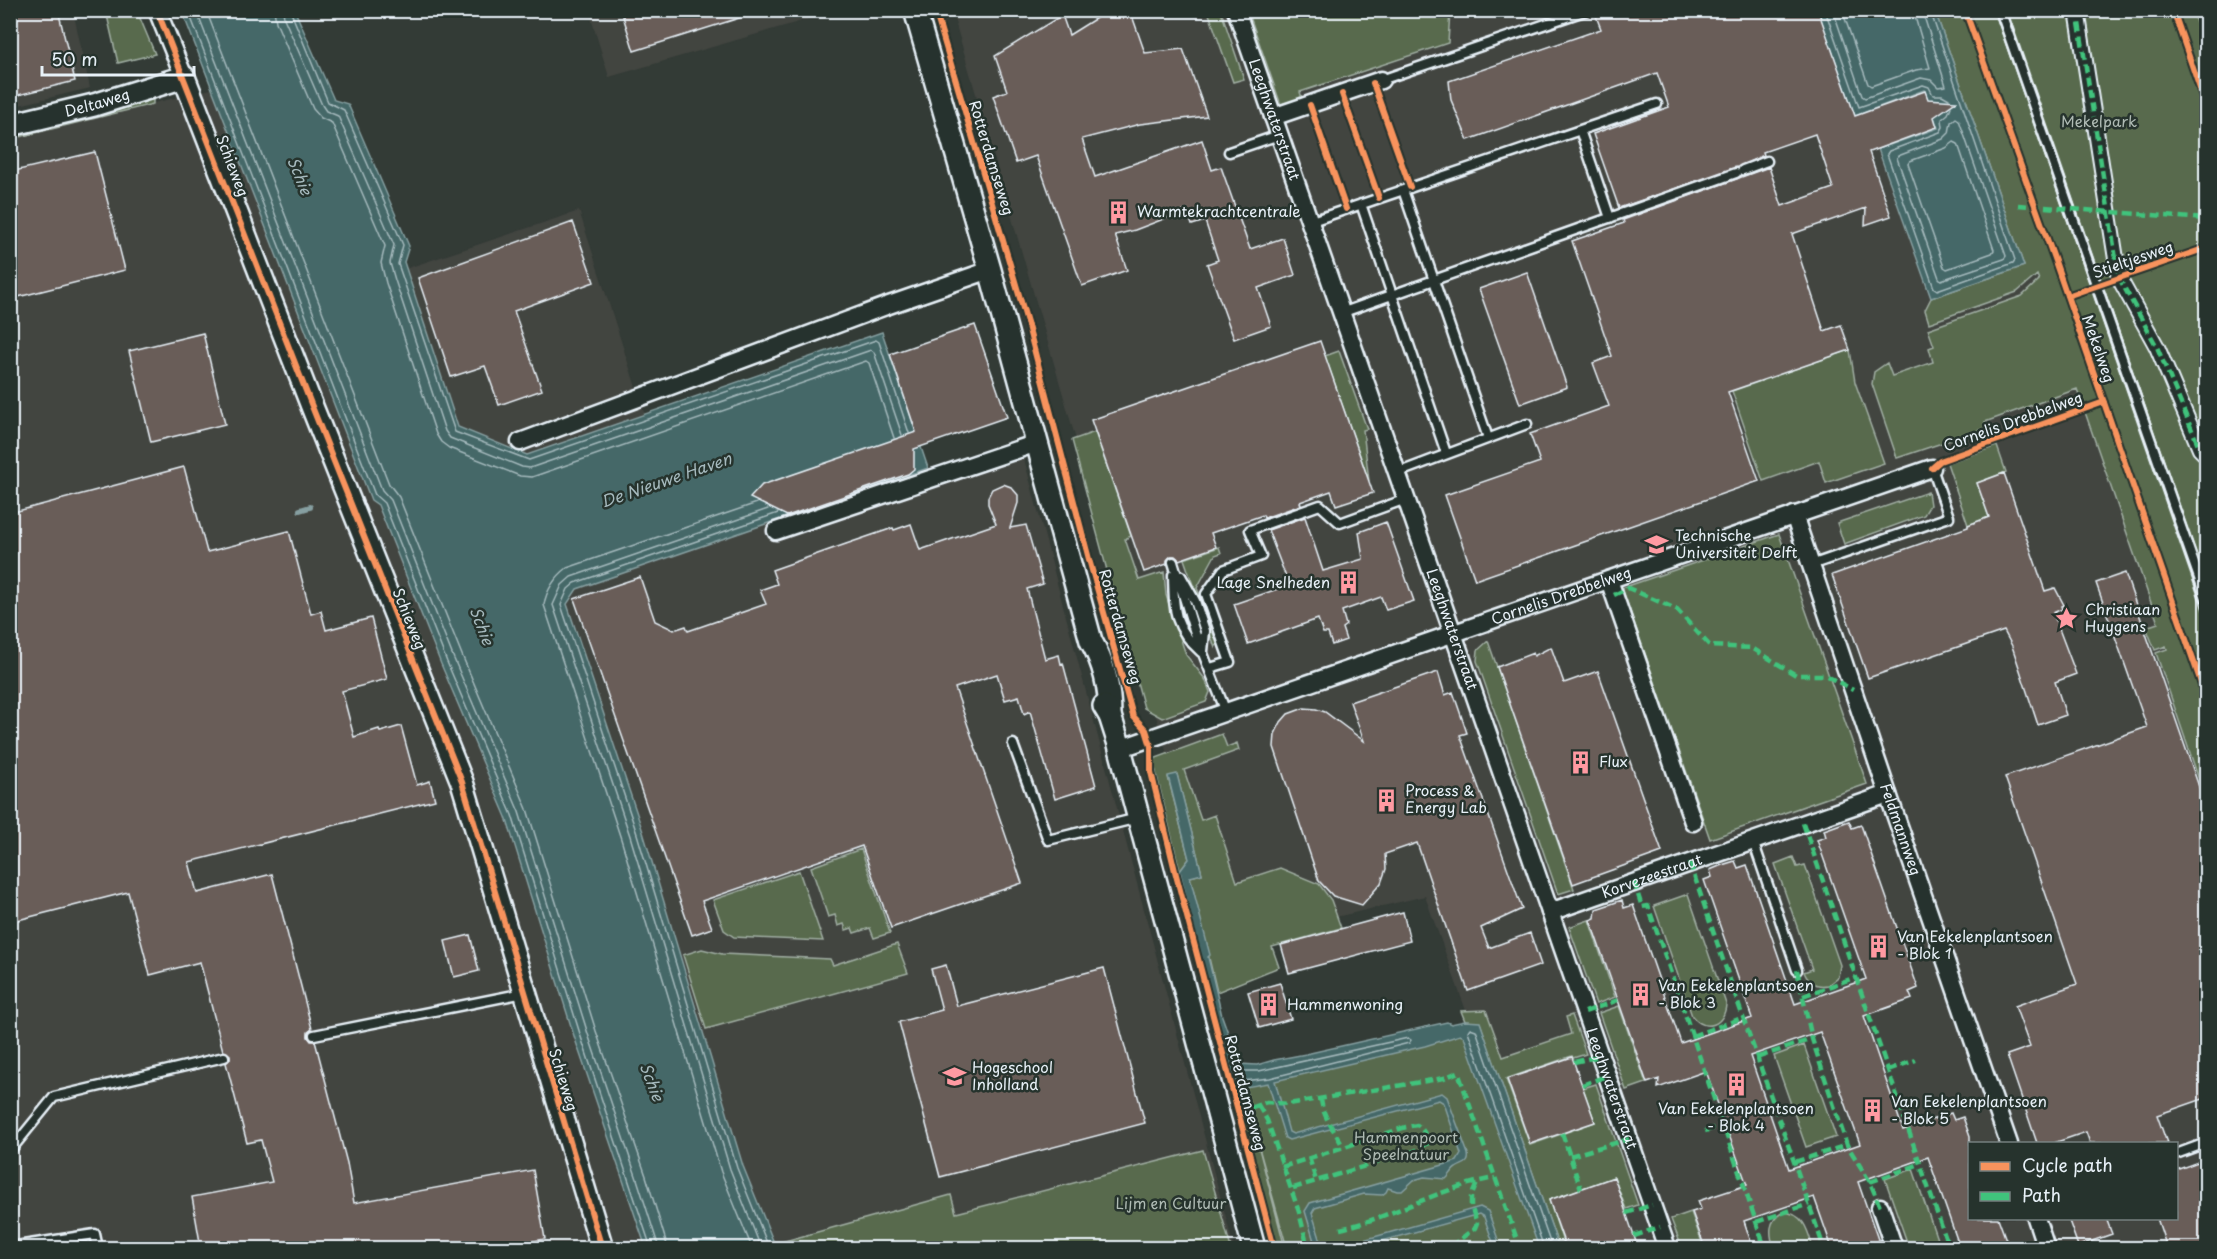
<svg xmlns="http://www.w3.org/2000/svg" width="2217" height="1259" viewBox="0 0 2217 1259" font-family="'Playpen Sans',sans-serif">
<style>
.built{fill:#434540;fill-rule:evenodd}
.green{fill:#596b4e;stroke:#a0aea3;stroke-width:1.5}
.water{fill:#446867;stroke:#869fa1;stroke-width:1.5}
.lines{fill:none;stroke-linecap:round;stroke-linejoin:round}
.shore{stroke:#a6babe;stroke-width:1.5}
.stream{stroke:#869fa1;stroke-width:6}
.building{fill:#695d58;stroke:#e8f1f8;stroke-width:1.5;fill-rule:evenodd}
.service-casing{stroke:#e8f1f8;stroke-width:13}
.pedestrian-casing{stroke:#e8f1f8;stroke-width:18}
.minor-casing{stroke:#e8f1f8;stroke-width:21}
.tertiary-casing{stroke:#e8f1f8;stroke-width:26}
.service{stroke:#26332d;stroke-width:8}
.pedestrian{stroke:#26332d;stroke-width:14}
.minor{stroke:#26332d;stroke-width:16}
.tertiary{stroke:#26332d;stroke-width:21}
.tram{stroke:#e8f1f8;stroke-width:1.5}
.quiet{stroke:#40c37c;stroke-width:4.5;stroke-dasharray:9 4.5;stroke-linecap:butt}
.cycleway-casing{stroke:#26332d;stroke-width:10}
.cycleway{stroke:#f8935d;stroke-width:6}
.labels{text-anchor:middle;stroke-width:5;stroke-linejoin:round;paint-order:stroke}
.street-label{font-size:15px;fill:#e8f1f8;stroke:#26332d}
.park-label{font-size:15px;fill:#afbbb4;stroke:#26332d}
.poi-label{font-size:15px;fill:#e8f1f8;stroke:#26332d;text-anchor:start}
.water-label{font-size:16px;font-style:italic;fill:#a6babe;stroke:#26332d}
</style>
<rect width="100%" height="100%" fill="#333b36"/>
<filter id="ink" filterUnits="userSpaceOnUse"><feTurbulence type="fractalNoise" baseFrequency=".0167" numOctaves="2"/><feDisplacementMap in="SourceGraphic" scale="12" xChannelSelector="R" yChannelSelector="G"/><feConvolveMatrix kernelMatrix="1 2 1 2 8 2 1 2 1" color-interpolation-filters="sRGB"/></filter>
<g filter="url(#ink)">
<path class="built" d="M10 11H73L90 88 11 107Z
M589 11H836L609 77Z
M952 11H2206V1248H1551L1425 896 1222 944ZM1970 1144H2176V1218H1970Z
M292 69 390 274 579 211 661 465 895 385 930 487 1024 459 1234 1248H11L10 131 154 103Z"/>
<path class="green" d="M106 11H137L155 54 118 63Z
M1208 11H1221L1244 79 1233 82Z
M1248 11H1450L1448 43 1300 92 1302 98 1281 105Z
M1935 11H2192L2201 36 2206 35V800L2156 653 2167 649 2166 646 2155 650 2146 627 2158 623 2077 389 1985 422 1987 428 1897 458 1872 384 1874 372 1887 363 1892 376 1933 362 1929 348 1934 346 1928 329 2022 296 2039 280 2037 275 2017 292 1929 323 1925 310 1931 298 2024 266Z
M153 95V104L11 139 10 130Z
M1850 350 1855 382 1884 463 1826 483 1819 461 1763 481 1732 391Z
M1339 351 1367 429 1363 430 1369 481 1325 356Z
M1095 432 1131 536 1125 539 1139 580 1164 572 1166 595 1186 655 1205 679 1210 692 1206 702 1162 718 1144 708 1072 440Z
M1997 446 2006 472 1977 483 1989 517 1968 525 1947 463Z
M1928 492 1930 505 1924 515 1844 544 1837 523Z
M1779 534 1867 784 1710 839 1622 588Z
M1219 547 1221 553 1215 555 1197 588 1217 644 1215 648 1184 559Z
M1488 641 1574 889 1558 894 1477 661 1478 650Z
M1222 734 1227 747 1237 743 1239 750 1184 770 1201 820 1215 815 1237 882 1280 868 1319 884 1331 900 1341 928 1272 947 1279 967 1217 992 1190 877 1202 874 1177 775 1168 777 1189 859 1180 871 1154 764 1156 758Z
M861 849 890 933 874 938 870 928 854 933 852 928 846 930 844 924 838 926 835 915 828 917 811 867Z
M1793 857 1797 867 1805 865 1840 965 1838 977 1828 985C1817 987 1809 984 1804 972L1812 969 1775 864Z
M799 871 823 941 734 937 724 930 713 900Z
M1688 894 1726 1004C1725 1025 1706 1033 1692 1016L1654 906Z
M1589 920 1615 997 1596 1004 1569 927Z
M897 944 908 973 706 1029 683 955 702 949 722 954 830 959 833 965Z
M1619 1006 1646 1083 1626 1090 1599 1013Z
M1486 1010 1503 1057 1571 1034 1566 1017 1572 1015 1586 1054 1573 1058 1572 1056 1506 1079 1530 1145 1595 1122 1583 1088 1596 1084 1638 1205 1626 1209 1614 1177 1549 1200 1565 1248H1559L1480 1023 1465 1021 1461 1011Z
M1472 1027 1551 1248H1287L1256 1137 1285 1248H1277L1243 1117 1241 1102H1243L1238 1079Z
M1804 1045 1836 1137 1806 1147 1774 1056Z
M1203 1150 1231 1248H776L774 1244 951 1195 956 1213Z
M1913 1169 1940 1248H1909L1885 1179Z
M1691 1212 1704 1248H1682L1671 1219Z
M1783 1212C1804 1213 1808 1231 1813 1248H1774C1769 1233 1768 1221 1783 1212Z"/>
<path class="water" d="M182 11H295L334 100 348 104 409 246 404 262 458 427 527 455 882 332 928 468 577 589 567 604 643 832 743 1166 776 1248H646L575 1039 506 817 441 664 378 505 371 500Z
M1818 11H1935L2024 266 1931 298 1878 149 1938 128 1932 112H1941L1945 109 1930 106 1924 90 1855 116Z
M1177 774 1202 874 1190 877 1210 955 1208 957 1222 1016 1239 1064 1257 1065 1274 1060 1306 1054 1447 1022 1451 1024 1465 1021 1480 1022 1559 1248H1539L1464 1037 1460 1035 1425 1046 1275 1081 1289 1132 1293 1134 1442 1093 1447 1097 1468 1154C1470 1165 1463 1163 1456 1168 1452 1170 1450 1176 1446 1179L1424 1177 1414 1180 1402 1191H1397L1388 1188 1386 1192 1382 1195 1364 1194 1315 1208 1312 1213 1323 1248H1316L1305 1211 1310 1203 1457 1161 1461 1154 1444 1103 1439 1100 1289 1140 1285 1138 1268 1083 1245 1087 1248 1100 1241 1102 1213 1005 1180 871 1189 859 1168 776Z
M1480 1207 1488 1211 1501 1248H1495L1484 1217 1479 1214 1357 1248H1335Z"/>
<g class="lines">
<path class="shore" d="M188 10 375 495 384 503 447 662 512 815 581 1037 651 1248
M196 10 382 490 391 500 454 659 519 812 588 1034 637 1179 659 1248
M206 10 389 484 399 497 462 655 527 809 596 1031 646 1176 668 1248
M274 10 276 22 313 109 321 118 332 123 385 246 381 263 386 283 436 434 441 442 449 448 520 476 532 477 866 361 869 363 894 438
M283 10 284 18 322 105 326 111 338 116 394 245 390 263 395 280 445 431 450 438 522 467 530 468 871 350 874 352 902 435
M290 10 328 102 344 110 403 245 398 264 455 432 529 460 876 340 879 342 909 433
M1825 10 1859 107 1923 85 1929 87 1933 95H1942L1949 99
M1833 10 1862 96 1865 98 1921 78 1931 80 1938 87 1946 86 1922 10
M1842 10 1868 84 1871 86 1916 70 1930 68 1913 10
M1930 10 2015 260 2013 263 1937 290 1934 288 1887 154 1889 151 1940 132 1943 127 1942 119 1948 114 1951 107
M1956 118 1959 120 2006 256 2004 259 1941 280 1939 278 1897 158 1898 156 1943 139 1949 133 1951 122Z
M1954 142 1958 144 1994 250 1992 253 1947 269 1944 267 1908 164 1910 161 1946 148Z
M1408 1038 1411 1040 1409 1043 1270 1078 1243 1081 1240 1075 1242 1071H1259Z
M752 1248 721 1172 621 839 544 605C546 591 555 577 567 568L757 503
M761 1248 730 1169 630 836 553 605 562 585 571 577 768 509
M769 1248 737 1168 637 834 561 605 568 589 575 583 778 513
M1544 1248 1468 1031 1470 1028 1476 1030 1552 1248"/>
<path class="stream" d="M300 510 310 507"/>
</g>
<path class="building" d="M10 10H58L75 81 10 97Z
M621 10H751L752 14 634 51Z
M1109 10H1130L1145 53 1183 49 1207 116 1140 124 1082 139 1095 177 1202 140 1212 170 1221 167 1250 249 1283 238 1295 275 1258 288 1271 326 1234 339 1207 264 1218 260 1205 221 1192 225 1187 210 1135 230 1115 235 1127 270 1082 286 1036 156 1016 163 993 96 1007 91 995 56 1062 15 1069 35Z
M1612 10H1818L1855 116 1925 91 1928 99 1957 101 1934 117 1937 127 1869 152 1891 216 1865 225 1866 208 1792 234 1824 331 1841 325 1850 350 1728 392 1759 481 1475 580 1445 495 1540 462 1530 434 1609 406 1593 363 1612 356 1572 241 1624 223 1623 220 1769 167 1782 206 1833 188 1815 134 1763 152 1764 155 1738 167 1619 208 1593 134 1669 107 1657 73 1468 140 1451 100 1449 81 1601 29 1596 16Z
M95 152 125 270 10 299V172Z
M573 222 594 282 514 311 542 390 499 405 485 366 451 377 418 278Z
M1527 272 1567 387 1520 404 1479 289Z
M975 325 1007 417 914 449V469L908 474 787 516 750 498 762 485 916 432 890 354Z
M203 333 225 424 151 442 129 351Z
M1320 341 1373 493 1336 505 1331 491 1300 502 1301 505 1264 518 1263 515 1211 533 1216 547 1179 560 1175 556H1171L1167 560V564L1144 572 1091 420Z
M184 467 207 552 289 531 311 614 321 611 326 630 371 618 387 679 342 691 354 737 379 729 380 732 401 726 417 785 430 781 435 800 189 862 197 893 272 874 312 1029 308 1032V1037L311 1041H315L347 1163 354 1203 533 1170 545 1239 495 1248H201L192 1197 272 1182 261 1140 247 1143 226 1063 230 1059V1055L223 1051 200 962 150 975 128 892 10 922V513Z
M2004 473 2045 591 2055 588 2064 605 2061 606 2062 609 2053 613 2076 674 2055 682 2066 715 2038 725 2012 646 2004 631 1868 678 1832 575 1968 527V525L1989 517 1977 483Z
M1003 484 1011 487 1018 495V503L1010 528 1026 525 1043 584 1027 589 1045 659 1059 655 1061 664 1063 663 1096 786 1055 799 1030 711 1024 714 1019 696 1005 700 997 674 955 688 1022 883 891 928 862 846 702 901 712 928 692 935 574 599 640 577 655 621 674 630 686 626 688 631 766 604 760 590 777 584 772 570 846 544 893 528 894 530 911 524 920 550 996 524 988 504V497L992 489Z
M1305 517 1323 571 1363 559 1359 532 1386 522 1414 601 1386 610 1381 597 1342 611 1346 625 1342 628 1346 640 1332 645 1328 633H1323L1318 619 1248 644 1234 604 1289 585 1268 530Z
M2125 573 2206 807V1098L2157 1115 2167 1143H2090L2086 1132 2054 1143H2037L2007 1055 2030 1047 2015 1006 2077 984 2005 777 2147 727 2096 583Z
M1551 647 1564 683 1598 671 1662 852 1573 884 1497 667 1533 653 1534 656Z
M1438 672 1445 695 1453 692 1467 733 1460 735 1522 909 1481 928 1489 948 1530 933 1541 965 1468 991 1417 843 1385 854 1386 869 1381 883 1362 905 1333 896 1319 881 1274 747 1275 734 1281 722 1288 714 1304 708 1316 709 1325 712 1364 741 1350 702Z
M1849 821 1852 828 1861 825 1918 988 1909 992 1912 999 1864 1016 1903 1130 1951 1113 1954 1120 1963 1117 1970 1137V1218H1998L2009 1248H1960L1928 1157 1858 1182 1881 1248H1832L1814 1197 1744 1221 1753 1248H1705L1692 1212 1701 1209 1698 1201 1747 1185 1706 1071 1658 1088 1659 1079 1647 1083 1590 920 1595 918 1596 909 1611 904 1622 900 1624 908 1633 905 1681 1043 1752 1018 1704 880 1712 877 1710 870 1722 865 1735 861 1738 868 1747 865 1795 1004 1866 979 1817 840 1826 837 1824 830ZM1820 1032 1860 1144 1789 1169 1750 1056Z
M1403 912 1410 941 1289 973 1281 945Z
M470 935 479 971 454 977 445 941Z
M946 965 957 1006 1104 968 1145 1123 940 1177 899 1022 942 1010 931 969Z
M1280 983 1291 1019 1259 1028 1248 992Z
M1572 1057 1595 1122 1530 1144 1507 1079Z
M2206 1159V1248H2167L2157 1218H2176V1170Z
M1614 1177 1636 1242 1618 1248H1566L1549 1200Z
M2068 1218H2106L2112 1234 2078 1246Z"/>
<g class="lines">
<defs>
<path id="service" d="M2000 10 2206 598
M1381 80 1587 10
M1580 130 1610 218
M1229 152 1279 135
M1743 170 1767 161
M1403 190 1488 438
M1361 204 1446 453
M1309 222 1657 104
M1341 313 1736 173
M1397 473 1527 424
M1173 562 1195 633 1226 712
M1811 565 1949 517 1932 468
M1173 575C1174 610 1173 627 1201 652
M1181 576 1195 601 1205 631 1203 651
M1210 668 1230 662 1206 594 1223 570 1261 556 1250 530 1320 505 1340 523 1406 499
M1013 744 1048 840 1138 818
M1753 841 1797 970
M314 1035 524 993
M10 1151 54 1097 224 1057
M2176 1154 2206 1143
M10 1247 95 1234 98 1248"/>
<path id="pedestrian" d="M2077 10 2119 278 2157 347 2200 449 2206 455"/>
<g id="minor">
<path d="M157 10 184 77"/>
<path id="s1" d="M1236 10 1667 1248"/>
<path d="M1273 117 1381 80"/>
<path d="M520 442 886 306 990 270"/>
<path id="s2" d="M1794 515 1888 794 2009 1144"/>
<path d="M776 531 1037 443"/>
<path d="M1609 580 1693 822"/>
<path id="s3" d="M1119 749 1932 468"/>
<path id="s4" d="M1550 912 1888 794"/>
<path d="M1880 1207 1894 1248"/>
<path d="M2036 1218 2046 1248"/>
</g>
<g id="tertiary">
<path d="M915 10 990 270 1091 641C1105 665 1110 689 1110 716"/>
<path id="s5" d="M10 125 94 105 184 77 313 409 462 782 602 1248"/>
<path d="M1104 706 1110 716 1118 741 1254 1248"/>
</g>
</defs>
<use href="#service" class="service-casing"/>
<use href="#pedestrian" class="pedestrian-casing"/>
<use href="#minor" class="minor-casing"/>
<use href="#tertiary" class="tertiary-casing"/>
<use href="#service" class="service"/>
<use href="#pedestrian" class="pedestrian"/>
<use href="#minor" class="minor"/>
<use href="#tertiary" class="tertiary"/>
<path class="tram" d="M1994 10 2206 618
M2007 10 2206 582"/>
<path class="quiet" d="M2077 10 2119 278 2157 347 2200 449 2206 455
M2018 205 2206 219
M1614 595 1628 588 1676 609 1710 646 1752 648 1796 675H1825L1853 690
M1803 823 1949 1248
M1690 863C1733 992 1780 1120 1824 1248
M1634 882 1642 907 1648 906 1765 1248
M1797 970 1812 1039 1847 1145 1870 1182 1880 1207
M1803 996 1856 977
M1585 1012 1618 1000
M1692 1036 1742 1018
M1759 1057 1812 1039
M1574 1062 1600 1056
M1888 1070 1916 1060
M1582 1085 1607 1076
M1321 1098C1322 1117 1335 1130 1343 1147
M1258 1105 1267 1120 1299 1212 1308 1248
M1238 1112 1267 1102 1289 1104 1444 1078 1458 1072 1520 1248
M1705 1131 1723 1125
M1562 1133 1581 1189
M1570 1156 1629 1139
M1309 1157 1316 1181
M1795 1162 1847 1145
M1282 1167 1406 1127 1417 1125C1424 1130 1426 1134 1428 1143L1415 1151 1290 1189
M1870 1182 1920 1164
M1626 1213 1652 1205
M1756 1222 1809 1204
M1340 1229C1393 1217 1441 1187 1495 1178
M1634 1236 1660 1227
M1453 1248 1454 1244 1475 1228 1477 1223 1471 1206V1197L1478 1181"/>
<defs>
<path id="cycleway" d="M157 10 313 409 462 782 602 1248
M935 10 1027 322 1090 563 1133 716 1146 730 1151 746V772L1175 871 1274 1248
M1965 10 2056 264 2206 697
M2173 10 2206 106
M1373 83 1410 187
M1342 94 1379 198
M1310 105 1346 209
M2067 296 2206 248
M1932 468 1940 461 2104 402"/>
</defs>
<use href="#cycleway" class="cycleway-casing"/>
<use href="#cycleway" class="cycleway"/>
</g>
</g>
<defs>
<symbol id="building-bare" viewBox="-9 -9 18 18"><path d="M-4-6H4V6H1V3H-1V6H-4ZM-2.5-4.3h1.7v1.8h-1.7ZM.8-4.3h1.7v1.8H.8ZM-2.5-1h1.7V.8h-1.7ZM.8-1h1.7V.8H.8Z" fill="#ff9aa2" stroke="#26332d" stroke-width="2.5" paint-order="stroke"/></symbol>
<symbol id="university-bare" viewBox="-9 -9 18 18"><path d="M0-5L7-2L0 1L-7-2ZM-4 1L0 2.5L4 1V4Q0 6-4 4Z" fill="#ff9aa2" stroke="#26332d" stroke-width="2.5" paint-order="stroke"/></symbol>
<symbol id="sight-bare" viewBox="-9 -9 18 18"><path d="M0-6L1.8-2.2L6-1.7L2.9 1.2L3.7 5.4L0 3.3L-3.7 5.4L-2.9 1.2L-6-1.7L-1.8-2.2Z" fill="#ff9aa2" stroke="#26332d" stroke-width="2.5" paint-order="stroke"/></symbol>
</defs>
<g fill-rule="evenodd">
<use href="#building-bare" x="1102" y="196" width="33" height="33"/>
<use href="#university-bare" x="1640" y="528" width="33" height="33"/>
<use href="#building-bare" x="1332" y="566" width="33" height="33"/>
<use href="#sight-bare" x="2050" y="602" width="33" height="33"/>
<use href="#building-bare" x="1564" y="746" width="33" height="33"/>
<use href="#building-bare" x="1370" y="784" width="33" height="33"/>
<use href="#building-bare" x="1862" y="930" width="33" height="33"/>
<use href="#building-bare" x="1624" y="978" width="33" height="33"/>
<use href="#building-bare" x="1252" y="988" width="33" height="33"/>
<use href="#university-bare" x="938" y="1060" width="33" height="33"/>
<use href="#building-bare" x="1720" y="1068" width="33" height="33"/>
<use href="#building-bare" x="1856" y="1094" width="33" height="33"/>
</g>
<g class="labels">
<g class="street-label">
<text dy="5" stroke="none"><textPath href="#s5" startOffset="90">Deltaweg</textPath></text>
<text dy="5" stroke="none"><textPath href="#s1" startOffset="116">Leeghwaterstraat</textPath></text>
<text transform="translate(991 158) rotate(73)" y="5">Rotterdamseweg</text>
<text transform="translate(232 166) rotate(69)" y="5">Schieweg</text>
<text transform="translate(2133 260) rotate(-19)" y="5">Stieltjesweg</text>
<text transform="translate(2098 349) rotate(71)" y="5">Mekelweg</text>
<text transform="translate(2013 422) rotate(-20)" y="5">Cornelis Drebbelweg</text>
<text dy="5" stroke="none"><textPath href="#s3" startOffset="468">Cornelis Drebbelweg</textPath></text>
<text transform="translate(409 619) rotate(68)" y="5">Schieweg</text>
<text transform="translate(1120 627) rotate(74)" y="5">Rotterdamseweg</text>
<text dy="5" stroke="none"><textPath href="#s1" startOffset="656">Leeghwaterstraat</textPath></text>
<text dy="5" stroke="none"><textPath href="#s2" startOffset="332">Feldmannweg</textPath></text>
<text dy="5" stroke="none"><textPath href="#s4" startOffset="108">Korvezeestraat</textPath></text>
<text transform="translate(563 1080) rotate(73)" y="5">Schieweg</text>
<text dy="5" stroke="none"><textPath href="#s1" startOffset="1142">Leeghwaterstraat</textPath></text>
<text transform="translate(1245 1093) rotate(75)" y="5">Rotterdamseweg</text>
</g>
<g class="park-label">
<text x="2099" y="127">Mekelpark</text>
<text x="1406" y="1143">Hammenpoort<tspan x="1406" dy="17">Speelnatuur</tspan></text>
<text x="1171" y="1209">Lijm en Cultuur</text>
</g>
<g class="poi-label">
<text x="1137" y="217">Warmtekrachtcentrale</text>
<text x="1675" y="541">Technische<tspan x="1675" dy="17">Universiteit Delft</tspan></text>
<text x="1330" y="588" text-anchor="end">Lage Snelheden</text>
<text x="2085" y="615">Christiaan<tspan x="2085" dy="17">Huygens</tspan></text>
<text x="1599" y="767">Flux</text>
<text x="1405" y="796">Process &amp;<tspan x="1405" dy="17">Energy Lab</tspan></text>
<text x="1897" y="942">Van Eekelenplantsoen<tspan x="1897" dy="17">- Blok 1</tspan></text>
<text x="1658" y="991">Van Eekelenplantsoen<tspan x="1658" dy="17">- Blok 3</tspan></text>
<text x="1287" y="1010">Hammenwoning</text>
<text x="972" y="1073">Hogeschool<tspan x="972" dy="17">Inholland</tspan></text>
<text x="1891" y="1107">Van Eekelenplantsoen<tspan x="1891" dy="17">- Blok 5</tspan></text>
<text x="1736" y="1114" text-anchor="middle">Van Eekelenplantsoen<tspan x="1736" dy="17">- Blok 4</tspan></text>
</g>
<g class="water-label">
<text transform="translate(300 176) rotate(68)" y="6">Schie</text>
<text transform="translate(666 480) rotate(-19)" y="6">De Nieuwe Haven</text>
<text transform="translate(482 626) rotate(69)" y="6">Schie</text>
<text transform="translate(652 1082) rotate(69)" y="6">Schie</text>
</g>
</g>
<rect width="2217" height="1259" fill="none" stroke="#26332d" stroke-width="36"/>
<rect x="18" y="18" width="2181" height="1223" fill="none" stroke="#e8f1f8" stroke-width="2" filter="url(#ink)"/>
<rect x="1968" y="1142" width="210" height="78" fill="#26332d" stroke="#747f7e" stroke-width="1.5"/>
<rect x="1980" y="1162" width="30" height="9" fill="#f8935d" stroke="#747f7e" stroke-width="1.5"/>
<text x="2022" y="1172" font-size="18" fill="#e8f1f8">Cycle path</text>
<rect x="1980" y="1192" width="30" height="9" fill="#40c37c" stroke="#747f7e" stroke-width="1.5"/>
<text x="2022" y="1202" font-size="18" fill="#e8f1f8">Path</text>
<path d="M42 66v9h152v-9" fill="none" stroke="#e8f1f8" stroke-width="3"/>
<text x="51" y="66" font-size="18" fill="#e8f1f8" stroke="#26332d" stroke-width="4.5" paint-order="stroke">50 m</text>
</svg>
